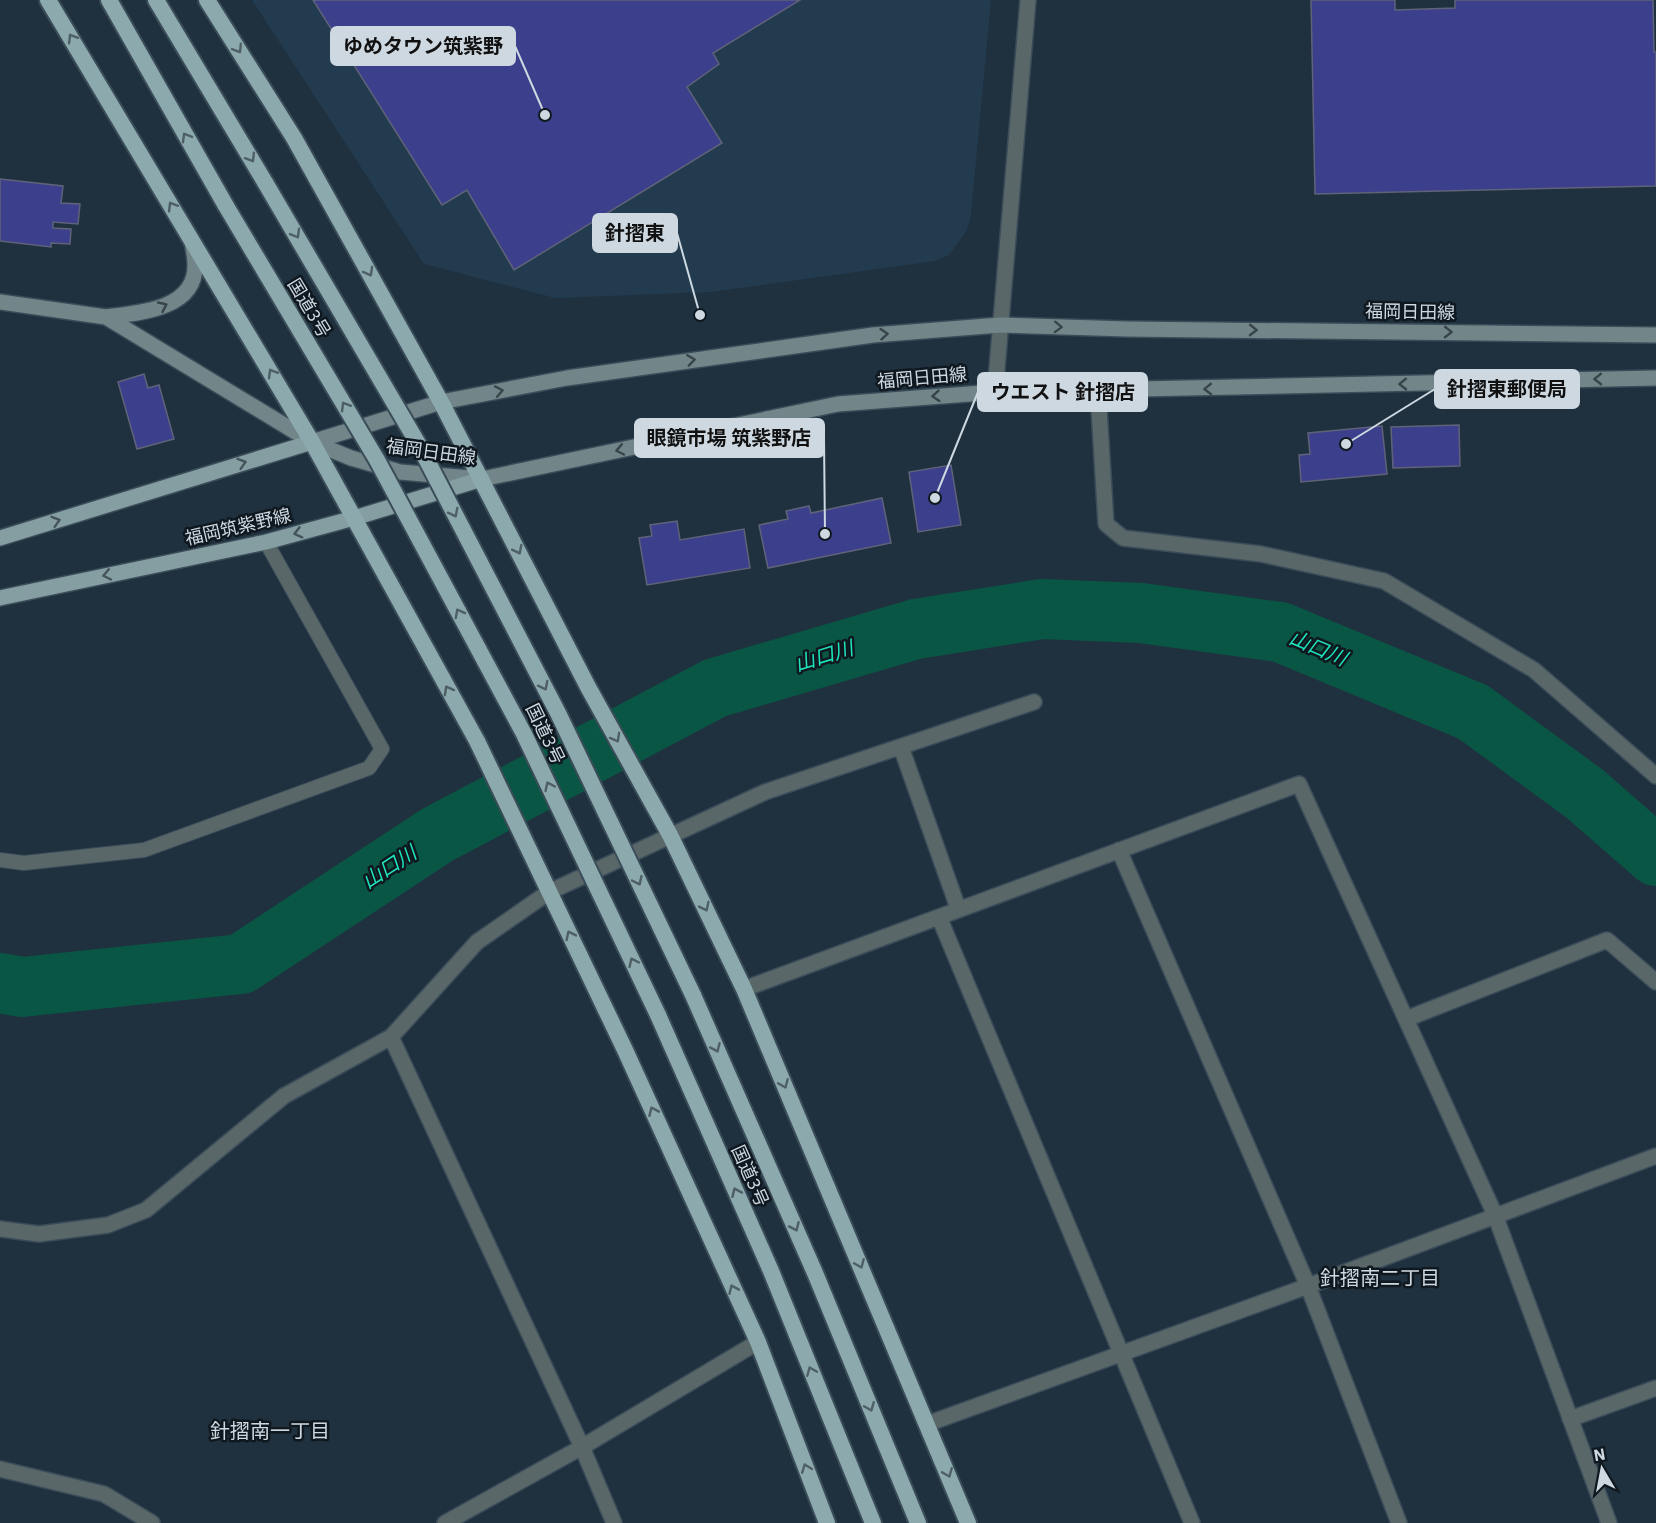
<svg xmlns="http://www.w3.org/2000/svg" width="1656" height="1523" viewBox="0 0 1656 1523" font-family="'IBM Plex Sans','Noto Sans JP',sans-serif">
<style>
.built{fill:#233b4e}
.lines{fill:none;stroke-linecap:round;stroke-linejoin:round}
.river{stroke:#0a5645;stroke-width:60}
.building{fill:#3c3f8b;stroke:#5f6379;stroke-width:1.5}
.service-casing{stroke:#3b4c59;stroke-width:16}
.minor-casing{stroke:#3b4c59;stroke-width:18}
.tertiary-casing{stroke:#3b4c59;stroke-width:18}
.secondary-casing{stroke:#3b4c59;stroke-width:18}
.primary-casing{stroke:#3b4c59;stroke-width:18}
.trunk-casing{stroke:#3b4c59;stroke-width:20}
.service{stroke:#5a6769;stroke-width:14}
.minor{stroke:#5a6769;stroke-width:15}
.tertiary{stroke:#5a6769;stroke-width:15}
.secondary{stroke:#728689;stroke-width:15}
.primary{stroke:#849ea2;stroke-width:15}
.trunk{stroke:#8ca9ad;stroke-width:16}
.trunk-bridge-casing{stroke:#3b4c59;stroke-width:20;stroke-linecap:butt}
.trunk-bridge{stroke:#8ca9ad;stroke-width:16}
.oneway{stroke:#4e6066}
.oneway2{stroke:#374449}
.oneway3{stroke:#44545a}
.labels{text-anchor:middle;stroke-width:5;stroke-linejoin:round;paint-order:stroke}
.street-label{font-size:18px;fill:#cdd8e1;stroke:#10181f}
.water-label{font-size:20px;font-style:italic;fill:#1de3ba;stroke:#10181f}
.neighbourhood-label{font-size:20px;fill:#cdd8e1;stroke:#10181f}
.leader{fill:none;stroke:#cdd8e1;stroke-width:2}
.callout-dot{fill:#cdd8e1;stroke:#10181f;stroke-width:2}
.callout{fill:#cdd8e1;stroke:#cdd8e1;stroke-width:2}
.callout-label{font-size:20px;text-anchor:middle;font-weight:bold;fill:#111}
</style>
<rect width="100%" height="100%" fill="#1f313f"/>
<path class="built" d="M252 0H991L971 214 967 230 949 255 935 261 712 292 555 298 424 264Z"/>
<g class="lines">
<path class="river" d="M0 983 22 987 241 964 437 835 715 688 916 629 1042 609 1141 613 1280 632 1473 712 1585 794 1656 856"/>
</g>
<path class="building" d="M313 0H800L713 53 719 64 687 87 722 143 514 270 467 190 442 205Z
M1311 0H1395V10L1455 8V0H1653L1654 52H1656V186L1315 194Z
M0 179 63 186 61 203 80 204 78 224 53 222V228L71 229 70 244 51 243V247L0 241Z
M144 374 148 388 159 385 174 439 137 449 118 382Z
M1459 425 1460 466 1393 468 1391 427Z
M1382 426 1387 474 1301 482 1299 455 1310 454 1308 433Z
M951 465 961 525 918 532 909 472Z
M882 498 891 543 768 568 759 525 788 519 786 511 809 506 811 513Z
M677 521 680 540 744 529 750 568 647 585 639 538 652 536 650 525Z"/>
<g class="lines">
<defs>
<path id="service" d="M0 860 24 863 144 850 369 768 382 749 266 542"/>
<path id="minor" d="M1098 392 1106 524 1123 538 1261 554 1384 581 1534 670 1656 776
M901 747 958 908
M1119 850 1308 1286 1399 1523
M939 917 1192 1523
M744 989 1299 784 1495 1215 1609 1523
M1406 1019 1607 940 1656 982
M391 1037 582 1447 614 1523
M0 1229 39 1234 108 1225 146 1210 284 1096 391 1037 477 942 549 892 765 792 1034 702
M1570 1419 1656 1388
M927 1424 1308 1286 1656 1156
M0 1469 104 1494 152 1523
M445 1523 582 1447 758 1342"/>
<path id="tertiary" d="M995 392 1028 0"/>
<path id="secondary" d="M0 302 106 317 312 442 351 458 400 472 482 479 838 404 995 392 1656 378
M106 317C137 313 196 310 195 265 195 257 193 249 192 241
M312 442 441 402 567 378 873 335 1000 325 1127 329 1656 335"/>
<path id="primary" d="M0 538 312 442
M0 598 266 542 354 518 482 479"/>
<path id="trunk" d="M48 0 312 442 477 741 625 1050 758 1342 827 1523
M109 0 226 206
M156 0 266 184
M207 0 294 138 441 402 588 687 670 835 744 989 968 1523
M693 995 815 1273 918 1523
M658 1015 771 1271 873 1523"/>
</defs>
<use href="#service" class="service-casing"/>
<use href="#minor" class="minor-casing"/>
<use href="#tertiary" class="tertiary-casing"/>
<use href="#secondary" class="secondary-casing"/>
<use href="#primary" class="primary-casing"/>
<use href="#trunk" class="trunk-casing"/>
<use href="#service" class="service"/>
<use href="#minor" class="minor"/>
<use href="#tertiary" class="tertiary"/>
<use href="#secondary" class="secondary"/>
<use href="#primary" class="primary"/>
<use href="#trunk" class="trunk"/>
<defs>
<path id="trunk-bridge" d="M266 184 420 447 558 713 693 995
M226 206 377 460 524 734 658 1015"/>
</defs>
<use href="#trunk-bridge" class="trunk-bridge-casing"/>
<use href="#trunk-bridge" class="trunk-bridge"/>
</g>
<defs><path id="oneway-chevron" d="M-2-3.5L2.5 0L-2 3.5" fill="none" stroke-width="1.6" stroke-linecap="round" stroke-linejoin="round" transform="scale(1.5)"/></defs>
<g class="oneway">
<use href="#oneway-chevron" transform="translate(72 38) rotate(-121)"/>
<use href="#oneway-chevron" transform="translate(238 49) rotate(58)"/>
<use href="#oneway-chevron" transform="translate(186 137) rotate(-120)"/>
<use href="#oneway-chevron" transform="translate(251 158) rotate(59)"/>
<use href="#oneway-chevron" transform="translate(172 206) rotate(-121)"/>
<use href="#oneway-chevron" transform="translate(296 234) rotate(60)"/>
<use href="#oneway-chevron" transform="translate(369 272) rotate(61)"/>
<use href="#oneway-chevron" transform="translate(272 373) rotate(-121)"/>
<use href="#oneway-chevron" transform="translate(345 406) rotate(-121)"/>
<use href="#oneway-chevron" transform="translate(454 513) rotate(63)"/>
<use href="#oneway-chevron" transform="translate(518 550) rotate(63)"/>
<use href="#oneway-chevron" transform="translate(459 613) rotate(-118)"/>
<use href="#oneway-chevron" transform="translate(544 686) rotate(63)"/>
<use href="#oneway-chevron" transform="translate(448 690) rotate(-119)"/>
<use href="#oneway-chevron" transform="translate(616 738) rotate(61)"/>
<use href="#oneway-chevron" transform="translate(549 786) rotate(-115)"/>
<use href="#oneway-chevron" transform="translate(638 881) rotate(65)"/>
<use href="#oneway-chevron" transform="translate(705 907) rotate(64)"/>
<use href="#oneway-chevron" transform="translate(570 935) rotate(-116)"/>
<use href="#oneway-chevron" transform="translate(633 962) rotate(-115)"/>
<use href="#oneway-chevron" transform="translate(716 1048) rotate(66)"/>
<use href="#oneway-chevron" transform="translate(784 1084) rotate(67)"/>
<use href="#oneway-chevron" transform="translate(653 1111) rotate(-114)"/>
<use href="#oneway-chevron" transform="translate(736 1192) rotate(-114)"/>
<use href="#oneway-chevron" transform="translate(795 1227) rotate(66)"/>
<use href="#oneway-chevron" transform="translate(860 1264) rotate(67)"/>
<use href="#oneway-chevron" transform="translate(733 1289) rotate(-114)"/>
<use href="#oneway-chevron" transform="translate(811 1371) rotate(-112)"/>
<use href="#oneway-chevron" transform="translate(870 1407) rotate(68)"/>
<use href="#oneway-chevron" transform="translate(806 1468) rotate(-111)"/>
<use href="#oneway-chevron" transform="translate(948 1473) rotate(68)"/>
</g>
<g class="oneway2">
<use href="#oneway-chevron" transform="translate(163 306) rotate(-25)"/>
<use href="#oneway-chevron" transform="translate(1058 327) rotate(2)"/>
<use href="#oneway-chevron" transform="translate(1253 330) rotate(1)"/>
<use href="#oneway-chevron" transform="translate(1448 332) rotate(1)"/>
<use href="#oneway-chevron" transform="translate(884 334) rotate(-5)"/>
<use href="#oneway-chevron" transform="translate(691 360) rotate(-8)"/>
<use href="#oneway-chevron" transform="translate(1598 379) rotate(179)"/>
<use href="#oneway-chevron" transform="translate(1403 384) rotate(179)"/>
<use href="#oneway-chevron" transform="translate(1208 389) rotate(179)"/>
<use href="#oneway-chevron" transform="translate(499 391) rotate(-11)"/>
<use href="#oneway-chevron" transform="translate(936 396) rotate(175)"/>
<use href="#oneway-chevron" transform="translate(620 450) rotate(168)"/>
</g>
<g class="oneway3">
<use href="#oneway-chevron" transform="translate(242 463) rotate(-17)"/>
<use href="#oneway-chevron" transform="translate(56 521) rotate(-17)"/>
<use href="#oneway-chevron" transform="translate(298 533) rotate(165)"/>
<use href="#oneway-chevron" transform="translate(107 575) rotate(168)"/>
</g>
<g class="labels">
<g class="street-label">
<text transform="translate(309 308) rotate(59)" y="6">国道3号</text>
<text transform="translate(1410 312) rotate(1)" y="6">福岡日田線</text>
<text transform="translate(922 378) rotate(-5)" y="6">福岡日田線</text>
<text transform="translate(431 452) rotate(8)" y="6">福岡日田線</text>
<text transform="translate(238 527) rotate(-13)" y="6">福岡筑紫野線</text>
<text transform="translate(545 734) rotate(64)" y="6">国道3号</text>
<text transform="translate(750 1176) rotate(66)" y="6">国道3号</text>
</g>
<g class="water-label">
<text transform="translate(1318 648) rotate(23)" y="7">山口川</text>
<text transform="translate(824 656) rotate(-17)" y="7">山口川</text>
<text transform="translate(389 867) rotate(-33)" y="7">山口川</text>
</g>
<g class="neighbourhood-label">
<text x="1380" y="1285">針摺南二丁目</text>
<text x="270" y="1438">針摺南一丁目</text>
</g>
</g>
<path class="leader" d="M545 115L515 46M700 315L677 233M1346 444L1435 389M935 498L978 392M825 534L824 438"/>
<g class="callout-dot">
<circle cx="545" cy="115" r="6"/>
<circle cx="700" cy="315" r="6"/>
<circle cx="1346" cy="444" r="6"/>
<circle cx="935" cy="498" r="6"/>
<circle cx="825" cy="534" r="6"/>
</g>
<g class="callout">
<rect x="331" y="27" width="184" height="38" rx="6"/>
<rect x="593" y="214" width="84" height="38" rx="6"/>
<rect x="1435" y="370" width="144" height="38" rx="6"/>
<rect x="978" y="373" width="169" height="38" rx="6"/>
<rect x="635" y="419" width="189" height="38" rx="6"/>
</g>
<g class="callout-label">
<text x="423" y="53">ゆめタウン筑紫野</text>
<text x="635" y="240">針摺東</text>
<text x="1507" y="396">針摺東郵便局</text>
<text x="1063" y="399">ウエスト 針摺店</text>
<text x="729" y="445">眼鏡市場 筑紫野店</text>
</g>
<g transform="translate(1602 1469) rotate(350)" stroke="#10181f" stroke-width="4.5" paint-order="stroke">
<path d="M0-4.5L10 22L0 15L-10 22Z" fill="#cdd8e1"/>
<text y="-9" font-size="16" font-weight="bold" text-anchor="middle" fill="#cdd8e1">N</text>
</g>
</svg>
